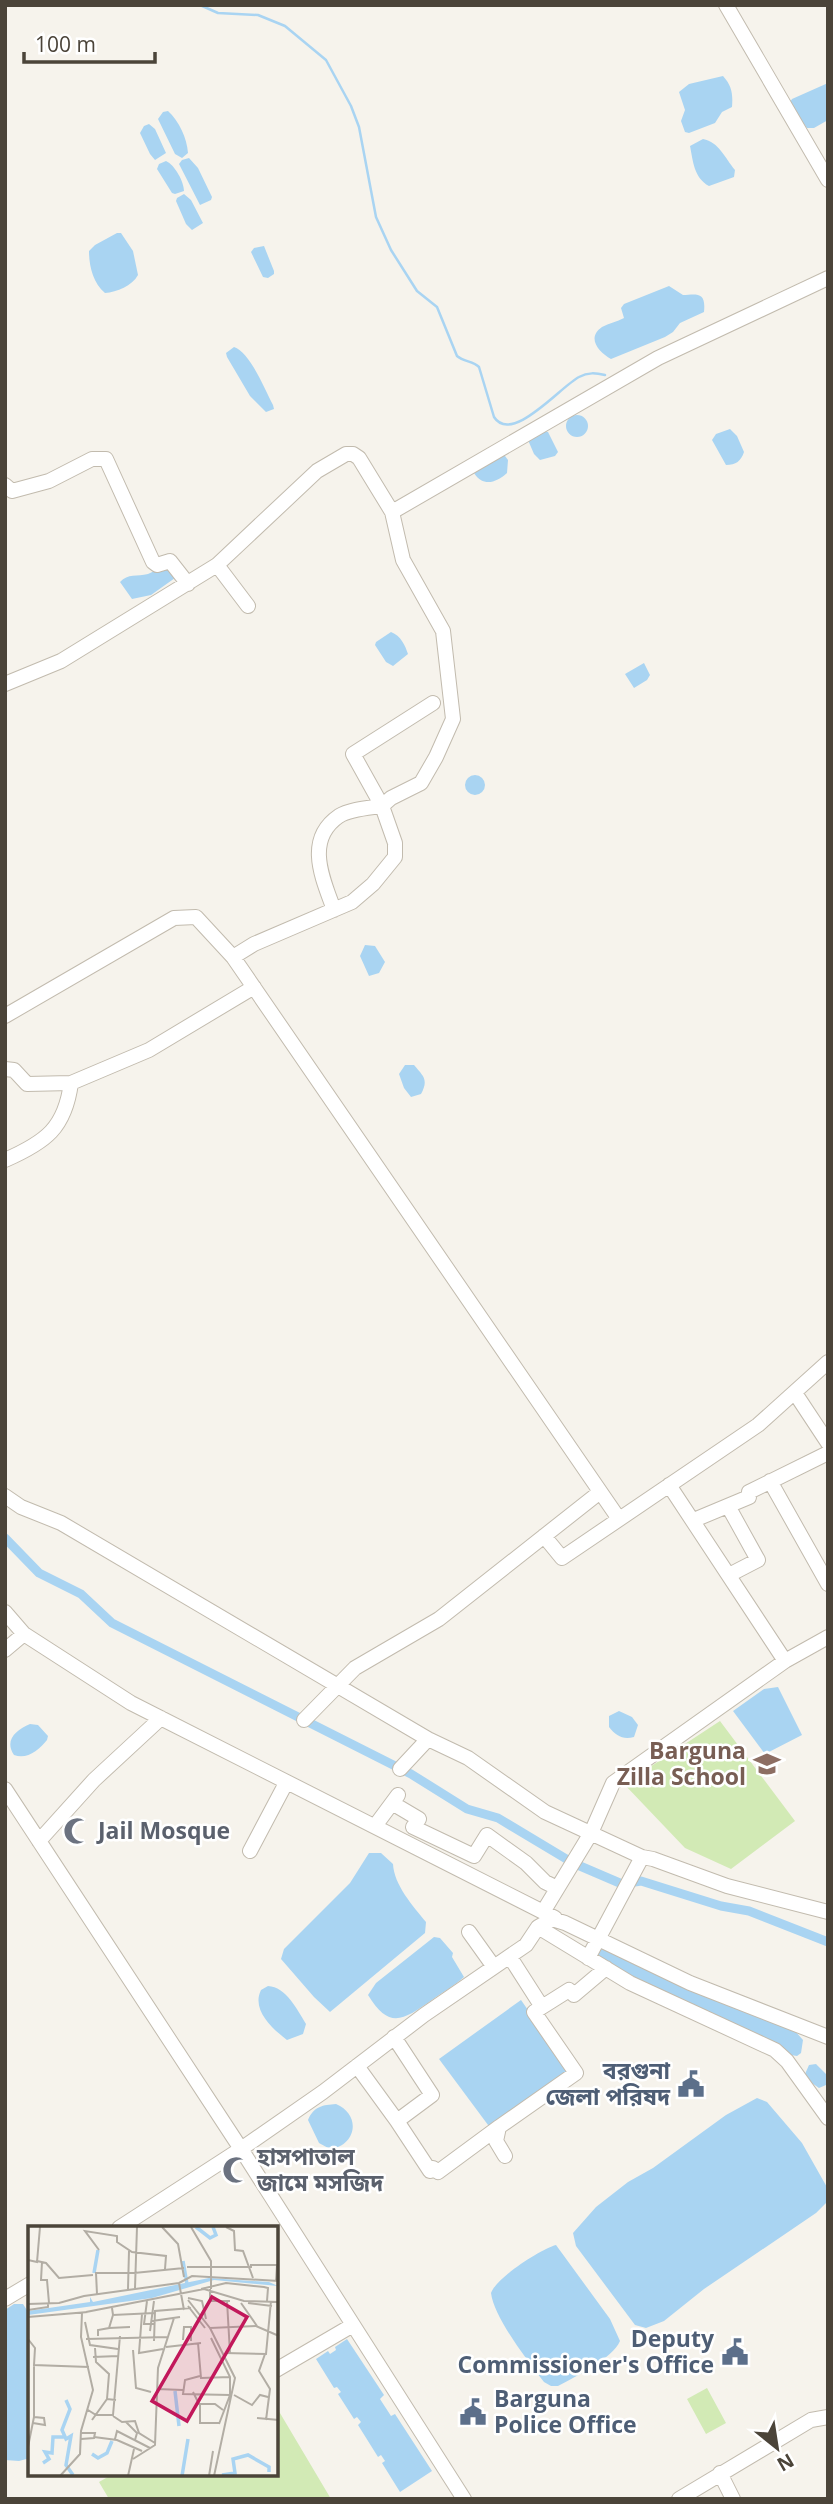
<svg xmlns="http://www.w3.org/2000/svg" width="833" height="2504" viewBox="0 0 833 2504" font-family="'Open Sans','Noto Sans Bengali',sans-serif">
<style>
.green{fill:#d2eab5}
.water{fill:#a9d4f2}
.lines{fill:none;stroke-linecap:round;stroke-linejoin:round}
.stream{stroke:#a9d4f2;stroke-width:2.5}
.canal{stroke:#a9d4f2;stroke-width:9}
.minor-casing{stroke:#c2bbae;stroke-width:16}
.minor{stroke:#fff;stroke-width:14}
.labels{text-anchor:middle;stroke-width:5;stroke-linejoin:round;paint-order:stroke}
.education-label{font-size:23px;font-weight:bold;fill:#785e54;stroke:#fff;text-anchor:end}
.worship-label{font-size:23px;font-weight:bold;fill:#5b616d;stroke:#fff;text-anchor:start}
.service-label{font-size:23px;font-weight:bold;fill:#4e5e75;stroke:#fff;text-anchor:end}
.inset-river{fill:none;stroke:#a9d4f2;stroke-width:3.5}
.inset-road{fill:none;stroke:#b2ada4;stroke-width:2}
.view{fill:#c2185b;fill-opacity:0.15;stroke:#c2185b;stroke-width:3.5}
.inset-edge{fill:none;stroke:#4b4439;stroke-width:3.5}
</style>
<rect width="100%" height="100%" fill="#f6f3ec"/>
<path class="green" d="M720 1721 795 1821 731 1869 685 1848 624 1784Z
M707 2388 726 2423 706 2434 687 2399Z
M277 2408 331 2499H109L99 2482 113 2474H276Z"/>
<path class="water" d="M723 76C732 86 733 94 732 107L722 112 715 123 689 133 685 132 681 121 685 110 679 92 689 84Z
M828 83V120L814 128H807L789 104 792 99Z
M168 111C179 121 187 138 188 153L182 158 175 154 158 119 163 112Z
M149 124 155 129 166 153 155 160 150 154 140 133 144 126Z
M703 139C719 142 725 158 735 170L734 177 709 186C694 178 693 161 690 146Z
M189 158 198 168 212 197 211 200 200 205 179 164 182 160Z
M166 161C175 165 184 182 184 191L175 194 172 193 157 169 159 164Z
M184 194 191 200 203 223 192 230 186 224 176 201 177 198Z
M117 233H121L133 251 138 275C132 286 117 292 105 293 93 283 89 266 89 251L95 245Z
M264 246 274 271V274L268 278 263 277 251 252 254 248Z
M669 286 683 295C698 294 706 292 704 312L680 323 673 332 665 337 611 359C599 352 586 338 602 327 609 323 617 322 624 318L621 308 624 304Z
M234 347C250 352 265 390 273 405L274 409 266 412 250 396 227 357 226 353Z
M566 426a11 11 0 1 1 22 0a11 11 0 1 1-22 0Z
M730 429 737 436 744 452C741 461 736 465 726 465L712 440 716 434Z
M544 431 548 432 558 452 555 456 540 460 534 454 528 440Z
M500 455 505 456 508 460 507 473C496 483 483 487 474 473L476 468Z
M163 566H167L175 578 151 595 132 599 120 582C128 573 137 577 148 574 153 572 158 569 163 566Z
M391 632C401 636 405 645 408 654L393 666 386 662 375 645 376 642Z
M644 663 650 675 647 680 634 688 625 674Z
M465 785a10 10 0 1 1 20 0a10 10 0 1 1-20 0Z
M365 945 375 946 385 962 379 973 369 976 360 956Z
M405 1065H414C423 1076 429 1079 421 1094L411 1097 404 1088 399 1074Z
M778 1687 802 1735 765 1754 733 1711 764 1689Z
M619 1711 632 1717 638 1725 634 1737C623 1740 616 1736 609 1727V1716Z
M30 1724 38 1725 48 1736 47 1740C39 1750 27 1760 14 1755 4 1740 16 1730 30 1724Z
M369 1853H381L393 1864C394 1885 413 1906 426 1922L425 1933 330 2012 314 1997 281 1959 284 1949 350 1883Z
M434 1937 440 1938 453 1953 452 1957 464 1977C454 1986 443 1992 432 2000 404 2019 390 2031 368 1995L376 1983Z
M600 1949 607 1950 795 2031 803 2040 801 2053 797 2056 791 2055 616 1969 596 1953Z
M268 1986C286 1987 297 2009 306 2024L303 2034 287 2040C273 2029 251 2010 261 1990Z
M521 2000 571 2072 491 2129 439 2059Z
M816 2064 827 2075 826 2085 819 2088 809 2081 805 2074 809 2065Z
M757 2098 767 2102 802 2143 828 2189V2201L816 2213 704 2289 664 2321 646 2328 635 2325 576 2246 573 2233 596 2207 628 2182 653 2168 726 2115Z
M336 2104C362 2115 356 2146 330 2149L319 2143 308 2120C314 2106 323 2105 336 2104Z
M556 2245 610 2319 620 2341C613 2358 575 2377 558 2386H551L544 2382C528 2361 494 2318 491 2293 496 2278 541 2249 556 2245Z
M14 2304H23L30 2315V2458L19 2461 5 2460V2310Z
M347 2339 384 2395 380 2399 391 2416 395 2414 432 2471 400 2492 382 2463 385 2461 381 2455 378 2457 358 2425 361 2422 357 2417 354 2419 338 2394 341 2392 337 2387 334 2388 316 2359 328 2351 330 2354 336 2350 335 2347Z"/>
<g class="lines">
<path class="stream" d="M200 5 218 13 258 15 285 26 326 60 351 106 359 127 376 217 391 250 417 291 437 307 457 356C464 362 473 361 479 367L494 417C512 445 561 386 579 377 588 372 596 373 605 375"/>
<path class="canal" d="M5 1538 39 1573 81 1594 112 1623 411 1774 467 1809 498 1818 573 1863 622 1884 641 1881 721 1906 749 1911 828 1942"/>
<defs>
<path id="minor" d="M726 5 828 180
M5 485 12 491 49 481 92 459H106L153 562 157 565 170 561 188 584
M392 512 658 358 828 278
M217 565 248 606
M5 684 61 661 217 565 317 471 346 454H353L359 458 392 512 403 560 443 631 453 719 436 757 421 783 391 798 382 806 395 843V857L373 884 352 902 254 944 233 957
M334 910C323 879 304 840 339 816 350 809 369 808 382 806L353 754 433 703
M5 1016 174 918 196 917 233 957 619 1519
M5 1069 14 1070 27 1084 71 1083 149 1050 254 987
M5 1160C46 1142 65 1128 71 1083
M795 1393 828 1443
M770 1481 828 1584
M669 1485 785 1661 828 1637
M5 1496 21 1507 61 1523 428 1739
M728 1506 758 1560 729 1575
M694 1520 749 1497V1492L828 1453
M544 1536 562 1558 758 1425 828 1362
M5 1612 24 1634 131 1703 555 1918
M5 1650 24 1634
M304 1720 355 1668 439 1619 600 1492
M400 1769 428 1739 468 1758 545 1812 642 1857 588 1958
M5 1789 241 2149 464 2499
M392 1803 419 1819 413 1827 474 1856 487 1835 526 1863 545 1882 557 1888
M375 1826 398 1795
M39 1841 94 1780 161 1718
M250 1851 286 1783
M642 1857 653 1859 727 1886 828 1912
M543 1912 591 1833 613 1783 785 1661
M538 1927 630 1983 775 2050 787 2061 828 2118
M469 1932 494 1967
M510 1957 542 2007 569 1990 574 1995 606 1968
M357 2066 397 2121 432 2095 394 2037
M397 2121 430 2171 433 2168 438 2172 499 2127
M505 2156 496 2141 499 2127 576 2073 534 2012 542 2007
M119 2228 241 2149 323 2092 424 2015 526 1945 538 1927 552 1919 565 1923 690 1983 828 2037
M5 2299 30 2284
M276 2370 353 2325
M720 2473 733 2499
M679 2499 811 2420 828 2417"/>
</defs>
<use href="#minor" class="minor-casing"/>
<use href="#minor" class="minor"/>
</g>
<defs>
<symbol id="university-bare" viewBox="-9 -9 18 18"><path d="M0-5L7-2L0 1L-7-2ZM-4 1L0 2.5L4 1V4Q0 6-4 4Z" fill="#8d6e63" stroke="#fff" stroke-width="2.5" paint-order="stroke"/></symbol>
<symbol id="mosque-bare" viewBox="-9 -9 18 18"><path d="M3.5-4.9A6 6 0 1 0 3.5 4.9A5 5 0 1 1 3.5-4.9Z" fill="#6b7280" stroke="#fff" stroke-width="2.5" paint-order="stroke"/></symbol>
<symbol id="civic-bare" viewBox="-9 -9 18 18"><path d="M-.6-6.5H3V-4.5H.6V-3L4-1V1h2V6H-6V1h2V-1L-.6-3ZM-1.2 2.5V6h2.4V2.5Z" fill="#5c6f8a" stroke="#fff" stroke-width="2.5" paint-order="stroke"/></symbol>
</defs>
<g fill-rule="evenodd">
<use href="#university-bare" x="748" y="1745" width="38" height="38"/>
<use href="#mosque-bare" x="58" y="1812" width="38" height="38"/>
<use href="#civic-bare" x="672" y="2065" width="38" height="38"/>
<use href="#mosque-bare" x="217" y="2151" width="38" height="38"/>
<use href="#civic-bare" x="716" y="2333" width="38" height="38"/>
<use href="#civic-bare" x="454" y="2393" width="38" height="38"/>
</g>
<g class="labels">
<g class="education-label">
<text x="746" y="1759">Barguna<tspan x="746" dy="26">Zilla School</tspan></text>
</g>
<g class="worship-label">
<text x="98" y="1839">Jail Mosque</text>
<text x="257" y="2165">হাসপাতাল<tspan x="257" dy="26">জামে মসজিদ</tspan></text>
</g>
<g class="service-label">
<text x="670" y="2079">বরগুনা<tspan x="670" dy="26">জেলা পরিষদ</tspan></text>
<text x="714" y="2347">Deputy<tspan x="714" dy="26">Commissioner's Office</tspan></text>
<text x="494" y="2407" text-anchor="start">Barguna<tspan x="494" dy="26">Police Office</tspan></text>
</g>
</g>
<g transform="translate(28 2226)">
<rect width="250" height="250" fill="#f6f3ec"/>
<path d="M181 52 241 56 250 60 186 54 124 72 0 89V85L62 76V71L65 76Z" fill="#a9d4f2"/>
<path class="inset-river" d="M168 1 182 12 188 9 185 1M155 35 159 58M66 47 70 24M147 165 151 200M38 174 42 183 34 204 38 213 43 210 38 239 45 249M64 228 70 232 79 227 84 215M15 237 21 233 17 226 24 227 25 211H36M194 249 207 247 205 233 220 229 241 241V246M154 250 160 213"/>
<path class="inset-road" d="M134 1 150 18 156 51M163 1 183 35V63M198 1 206 5 207 24 215 25 225 52M71 24 57 5 89 10V16L104 26 138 30 137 43M0 34 9 36 12 1M9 35 18 37 31 52 65 49M14 36 13 54H19L21 77M222 39H249L248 55M159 41H183M184 41H224M106 47 156 42M151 57 164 50 251 55M151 57 156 84M107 62 109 1M100 63 101 25M173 63 198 57 236 61 240 62 239 75M182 63V75H202M69 68 68 47H106M160 72 174 75 178 93M160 74 182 102 228 100 251 110M119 75 116 98H127M199 75 202 127M213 77 229 100M220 77 244 80M0 78 31 77 56 70 151 57M160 80 177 102M84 82 85 89 127 87M0 84 20 81V77M58 86 176 63 216 75 251 76M114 88 111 127 135 123M0 91 60 86M124 95 152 91M57 96 62 119 90 123M81 102 102 101M182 102 207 152 186 250M122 105 126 75M70 110V104L81 102 85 89M183 112 202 151V169L191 198M0 113 7 122 6 139 61 141M58 113 140 111M155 114 156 101H163V115M126 115 127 85 163 82M170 117 173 152 202 151M138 121 173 117M67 122 68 136 81 148 79 173M105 124 108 162 123 166M197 127 238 128 243 75M237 128 231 145 242 163 238 194M65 131 90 130M172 150 157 154 155 168 202 169M129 163 155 164M165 166 171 178H187L195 184M206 169 224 179 232 169 240 171M172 179V197H191M60 184 68 189H85L92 110M85 190 94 196 107 195 111 207 127 217M229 192 251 194M64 194 79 173 88 174M98 196 109 207 107 214M5 197 17 199 16 192 6 191M53 207H67L66 212 53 213M66 211 89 214 114 225M87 213 89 205 122 222M0 221 6 191V139M105 233 127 219 130 142 146 92M32 250 52 228 53 205 65 164 53 111 54 87M100 250 106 223M181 250 185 225"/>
<path class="view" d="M184 71 219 91 159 195 124 175Z"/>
<rect width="250" height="250" class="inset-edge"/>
</g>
<rect width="833" height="2504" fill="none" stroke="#4b4439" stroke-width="14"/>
<g transform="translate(777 2448) rotate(150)" stroke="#ffffff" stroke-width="5" paint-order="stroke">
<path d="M0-5L12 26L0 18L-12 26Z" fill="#4b4439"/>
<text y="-10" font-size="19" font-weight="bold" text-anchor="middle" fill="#4b4439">N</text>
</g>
<path d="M24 52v10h131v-10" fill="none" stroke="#4b4439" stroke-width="3.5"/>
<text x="35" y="52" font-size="21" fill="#4b4439" stroke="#ffffff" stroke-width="5" paint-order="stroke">100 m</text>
</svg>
